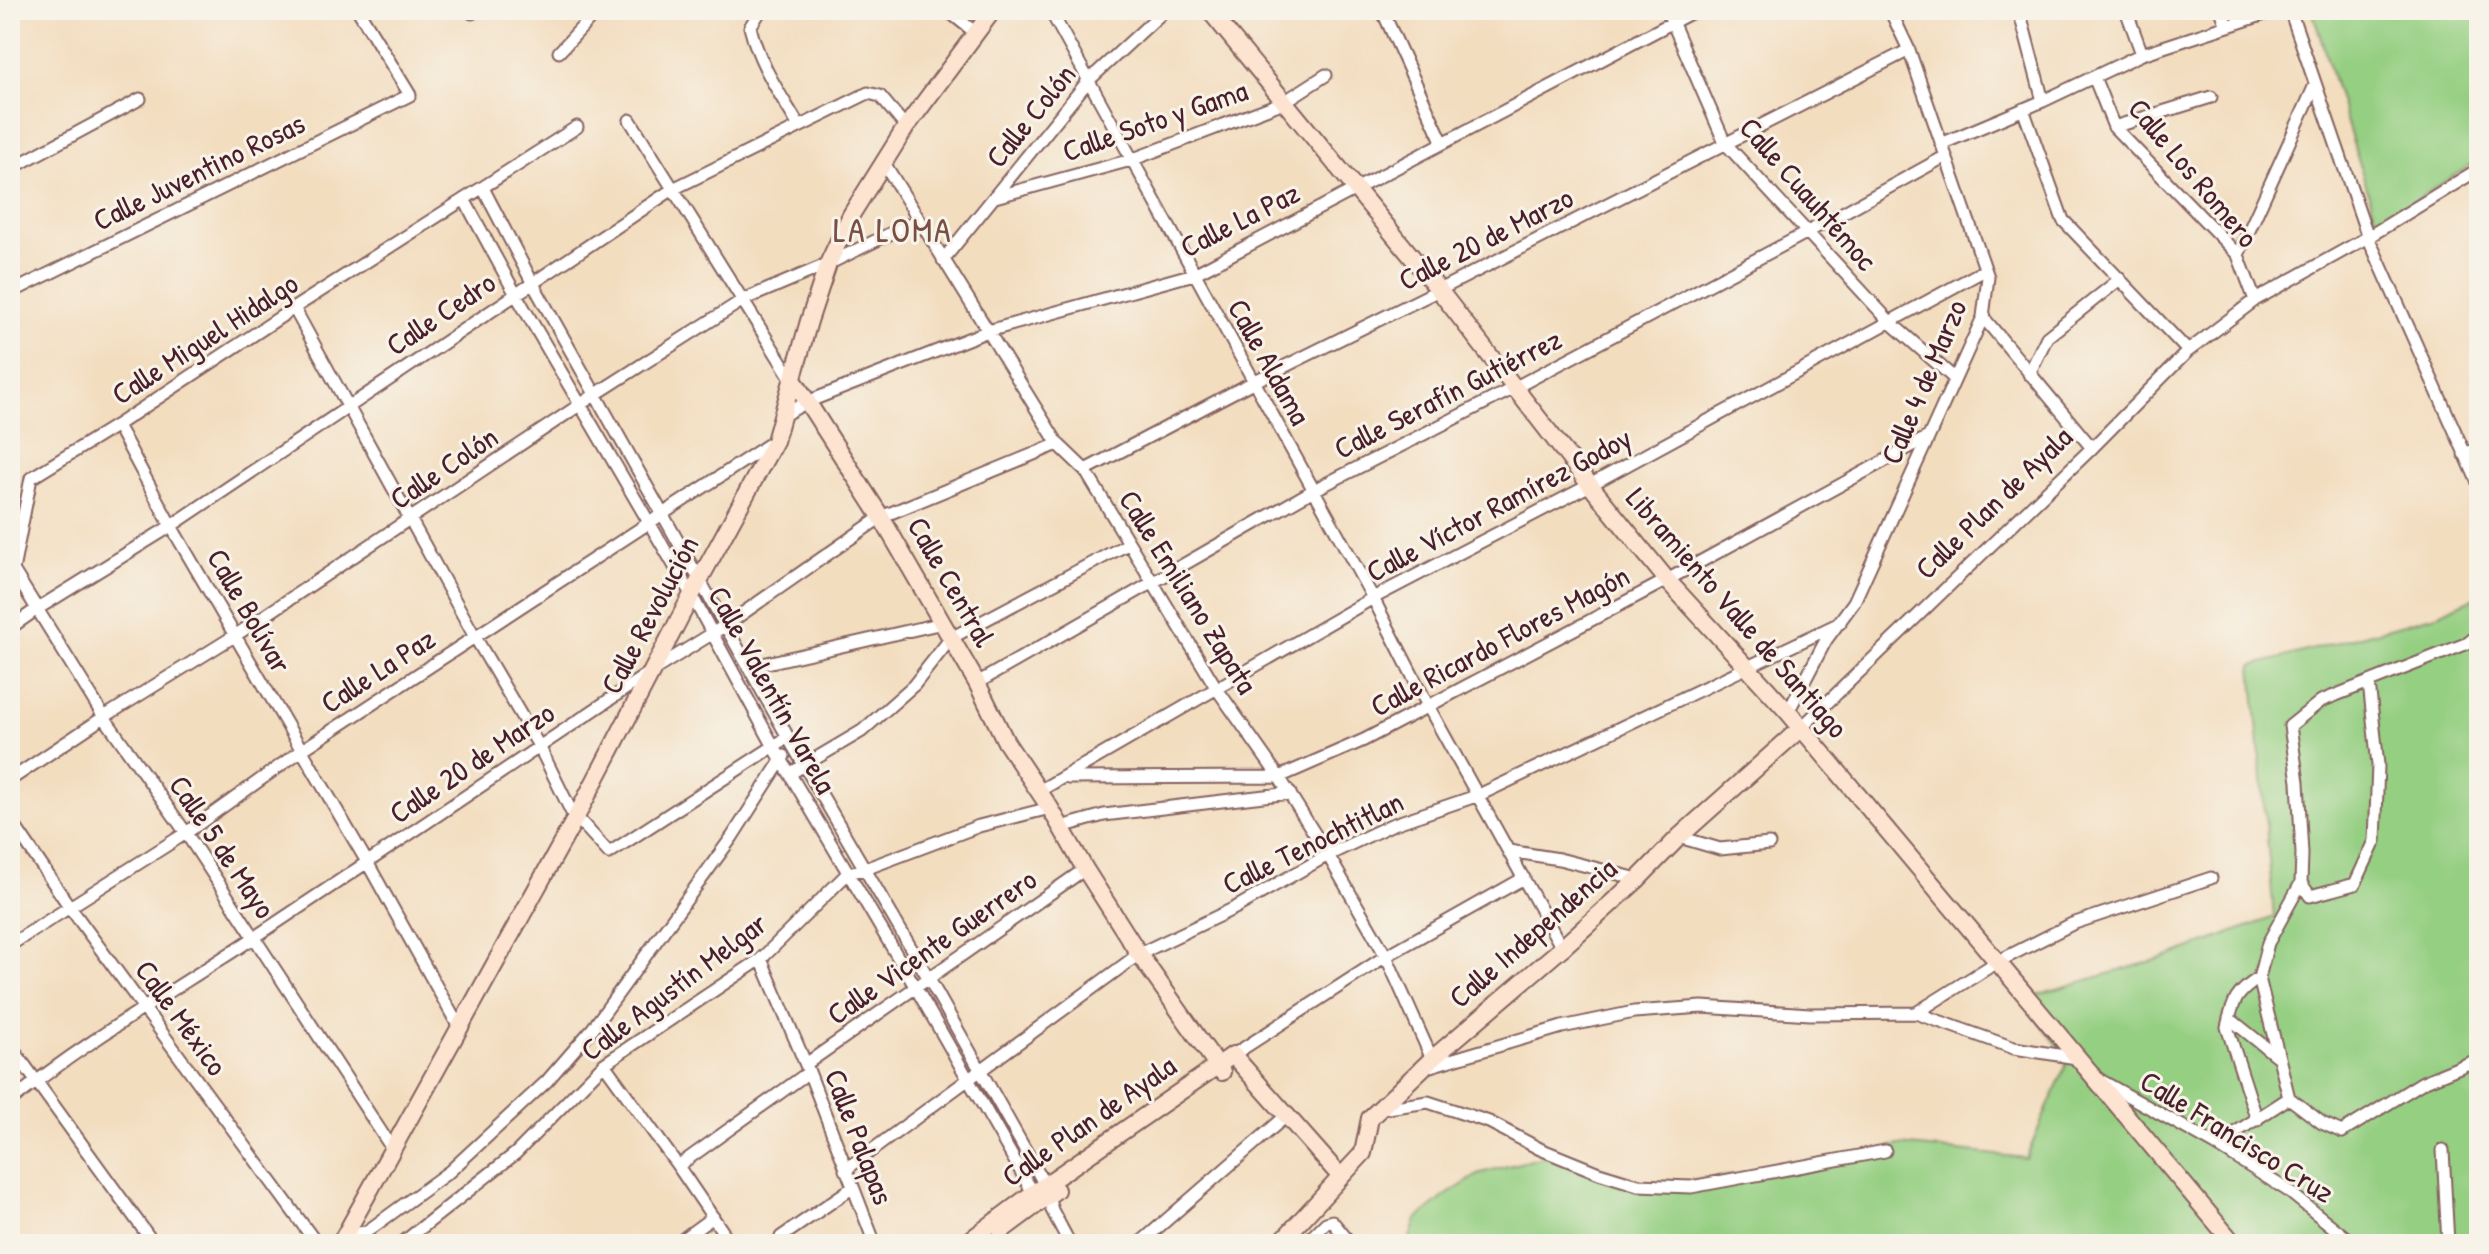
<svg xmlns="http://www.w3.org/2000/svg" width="2489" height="1254" viewBox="0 0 2489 1254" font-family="'Patrick Hand',sans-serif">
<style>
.green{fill:#95cf82;stroke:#707756;stroke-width:2}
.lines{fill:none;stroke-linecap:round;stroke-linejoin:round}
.street-casing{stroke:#85625f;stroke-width:15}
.secondary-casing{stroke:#85625f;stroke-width:20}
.street{stroke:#fff;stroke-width:11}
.secondary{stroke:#fde4d1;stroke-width:16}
.labels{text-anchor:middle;stroke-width:6;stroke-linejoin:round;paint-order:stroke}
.street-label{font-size:30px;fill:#4a1f2b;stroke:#f7f3e8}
.quarter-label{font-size:34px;letter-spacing:2px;fill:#794e45;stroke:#f7f3e8}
</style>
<rect width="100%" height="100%" fill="#f7f3e8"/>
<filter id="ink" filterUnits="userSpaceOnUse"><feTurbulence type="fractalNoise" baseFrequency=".0125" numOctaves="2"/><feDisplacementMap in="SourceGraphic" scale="16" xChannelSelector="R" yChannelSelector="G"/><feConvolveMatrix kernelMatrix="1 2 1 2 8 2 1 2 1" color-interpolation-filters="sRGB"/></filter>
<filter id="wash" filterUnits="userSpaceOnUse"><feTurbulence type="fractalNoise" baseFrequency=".006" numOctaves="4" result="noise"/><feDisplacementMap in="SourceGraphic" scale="32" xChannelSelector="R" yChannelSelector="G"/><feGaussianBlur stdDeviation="1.8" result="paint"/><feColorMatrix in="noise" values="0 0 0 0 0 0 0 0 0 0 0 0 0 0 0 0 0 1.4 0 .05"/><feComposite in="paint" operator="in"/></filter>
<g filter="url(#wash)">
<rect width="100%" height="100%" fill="#f3ddbf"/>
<path class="green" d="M2312 10H2479V160L2378 224Z
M2479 596V1244H1408L1416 1220 1445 1196 1481 1173 1558 1153 1653 1186 1745 1174 1900 1145 2026 1158 2068 1060 2022 999 2170 956 2274 917 2252 666 2436 615Z"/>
</g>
<g filter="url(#ink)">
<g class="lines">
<defs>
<path id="street" d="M471 10 472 13
M761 10 750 27C759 64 780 94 799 126
M947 10 976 33
M1050 10 1373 598 1428 706 1562 948
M1382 10 1443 143
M1667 10 1725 143 1891 323 1955 379
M2019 10 2043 101
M2126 10 2142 54
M2221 10 2227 26
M2290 10 2368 237 2479 485
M559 52 598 10
M2094 77 2114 127 2238 255 2255 300
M2023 109 2063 220 2188 351
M630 120 793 381
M2114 127 2211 97
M1941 144 2043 101 2142 54 2277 10
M884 163 1058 444 1085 470 1217 689 1279 777 1328 855 1386 956 1432 1059
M10 169 140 99
M483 188 532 282 793 746 929 979 1045 1185 1052 1210 1070 1244
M995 197 1131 160 1284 102 1326 75
M464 199 515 293 692 596 774 747 916 988 1036 1198
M2238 255 2315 85
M943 260 1088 81 1165 10
M10 293 410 95 358 10
M294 308 475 637 539 746 575 819 581 822 609 853 788 737
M1983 317 2092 448
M2029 374 2047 337 2120 279
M782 416 807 402 988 331 1194 274 1696 10
M117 425 171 526 367 862 460 1029
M2464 454 2479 448
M1085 470 1253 382 1439 290 1909 50
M10 628 37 609 171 526 673 189 868 93 880 96 906 127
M749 667 943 623
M977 683 1312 491 1516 387 1806 233 1946 156
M1788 712 1826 640 1854 602 1983 317 1988 277 1909 50 1890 10
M1801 728 2092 448 2188 351 2255 300 2368 237 2479 169
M791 773 862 731 914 685 951 638 1128 544
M1068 778 1279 777 1364 740 1667 580 1928 437
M10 780 104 717 236 635 596 394 743 300 828 264 918 220
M1039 791 1373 598 1590 485 1985 270
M10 819 69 906 317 1244
M1061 827 1104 815 1290 793
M1679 837 1720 849 1769 844
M1509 851 1559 859 1638 879
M2301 883 2310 896 2355 884 2375 841 2378 765 2369 683
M10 945 186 833 302 750 771 443
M761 959 809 1072 875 1244
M2259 978 2289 1098
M1916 1013 1997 962 2072 924 2211 878
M2229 1018 2279 1058
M10 1045 154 1244
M1233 1055 1386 956 1524 878
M604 1064 678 1166 731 1244
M806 1064 1085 869
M1427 1067 1562 1027 1634 1012 1702 1007 1810 1014 1916 1013 2014 1048 2077 1058
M2100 1080 2216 1145 2287 1190 2354 1244
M10 1102C88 1039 175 990 258 935 390 848 520 759 652 671L726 625 881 517 1058 444
M1381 1109 1428 1102 1489 1122 1540 1149 1599 1173 1638 1185 1691 1187 1885 1151
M2257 1120 2227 1027C2233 1001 2236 993 2259 978L2268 943 2301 883 2302 854 2298 782 2290 726 2321 701 2468 643 2479 634
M2216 1145 2289 1098 2322 1123 2342 1132 2423 1082 2479 1059
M393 1150 186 833 104 717 13 570 31 478 117 425 294 308 577 127
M2443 1150 2448 1244
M678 1166 809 1072
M845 1170 1139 954 1235 908 1328 855 1391 825 1479 795 1840 623
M345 1235 366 1232 450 1171 547 1081 593 1028 732 837 784 756
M781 1237 852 1188
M401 1244 516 1153 604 1064 761 959 848 873 865 869 979 826 1050 808
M676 1244 713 1217
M1139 1244 1286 1116
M1305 1244 1326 1223 1332 1221 1351 1244"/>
<path id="secondary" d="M1209 10 1439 290 1590 485 1667 580 1788 712 2234 1244
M794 381 881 517 977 683 1006 742 1050 808 1085 869 1139 954 1222 1072
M1001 1231 1056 1190
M340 1244 575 819 700 579 775 441 809 321 828 264 851 215 906 127 993 10
M965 1244 1032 1194 1233 1055 1341 1177
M1279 1244 1363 1153 1370 1118 1432 1059 1562 948 1638 879 1679 837 1801 728"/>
</defs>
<use href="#street" class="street-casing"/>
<use href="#secondary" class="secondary-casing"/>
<use href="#street" class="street"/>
<use href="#secondary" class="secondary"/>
</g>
</g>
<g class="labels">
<g class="street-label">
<text transform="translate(1031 116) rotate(-51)" y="10">Calle Colón</text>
<text transform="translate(1155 121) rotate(-19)" y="10">Calle Soto y Gama</text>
<text transform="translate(199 172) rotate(-26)" y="10">Calle Juventino Rosas</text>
<text transform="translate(2193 173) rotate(50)" y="10">Calle Los Romero</text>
<text transform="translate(1808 194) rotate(49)" y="10">Calle Cuauhtémoc</text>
<text transform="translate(1240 220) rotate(-27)" y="10">Calle La Paz</text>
<text transform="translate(1486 239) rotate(-27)" y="10">Calle 20 de Marzo</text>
<text transform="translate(441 314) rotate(-34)" y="10">Calle Cedro</text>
<text transform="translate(205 339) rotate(-33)" y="10">Calle Miguel Hidalgo</text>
<text transform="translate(1269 362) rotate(61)" y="10">Calle Aldama</text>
<text transform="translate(1924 382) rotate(-67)" y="10">Calle 4 de Marzo</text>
<text transform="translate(1448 394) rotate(-27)" y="10">Calle Serafín Gutiérrez</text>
<text transform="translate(444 468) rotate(-34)" y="10">Calle Colón</text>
<text transform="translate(1994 503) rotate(-44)" y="10">Calle Plan de Ayala</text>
<text transform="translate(1499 505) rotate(-28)" y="10">Calle Víctor Ramírez Godoy</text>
<text transform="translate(951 582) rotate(60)" y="10">Calle Central</text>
<text transform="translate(1188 592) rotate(58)" y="10">Calle Emiliano Zapata</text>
<text transform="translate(249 611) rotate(60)" y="10">Calle Bolívar</text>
<text transform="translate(1737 613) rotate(49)" y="10">Libramiento Valle de Santiago</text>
<text transform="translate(650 615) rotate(-62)" y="10">Calle Revolución</text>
<text transform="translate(1500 641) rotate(-28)" y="10">Calle Ricardo Flores Magón</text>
<text transform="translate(378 671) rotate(-33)" y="10">Calle La Paz</text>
<text transform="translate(772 690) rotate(61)" y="10">Calle Valentín Varela</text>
<text transform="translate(472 763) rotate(-34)" y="10">Calle 20 de Marzo</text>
<text transform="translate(1313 843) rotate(-26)" y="10">Calle Tenochtitlan</text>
<text transform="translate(222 847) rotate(56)" y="10">Calle 5 de Mayo</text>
<text transform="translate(1533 933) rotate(-41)" y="10">Calle Independencia</text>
<text transform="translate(932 947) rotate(-35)" y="10">Calle Vicente Guerrero</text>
<text transform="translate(674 987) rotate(-37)" y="10">Calle Agustín Melgar</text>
<text transform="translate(181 1018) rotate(54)" y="10">Calle México</text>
<text transform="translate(1089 1121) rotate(-35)" y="10">Calle Plan de Ayala</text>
<text transform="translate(859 1137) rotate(69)" y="10">Calle Palapas</text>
<text transform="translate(2237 1137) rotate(32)" y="10">Calle Francisco Cruz</text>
</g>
<g class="quarter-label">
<text x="893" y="242">LA LOMA</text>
</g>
</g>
<rect width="2489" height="1254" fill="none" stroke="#f7f3e8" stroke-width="40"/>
</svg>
